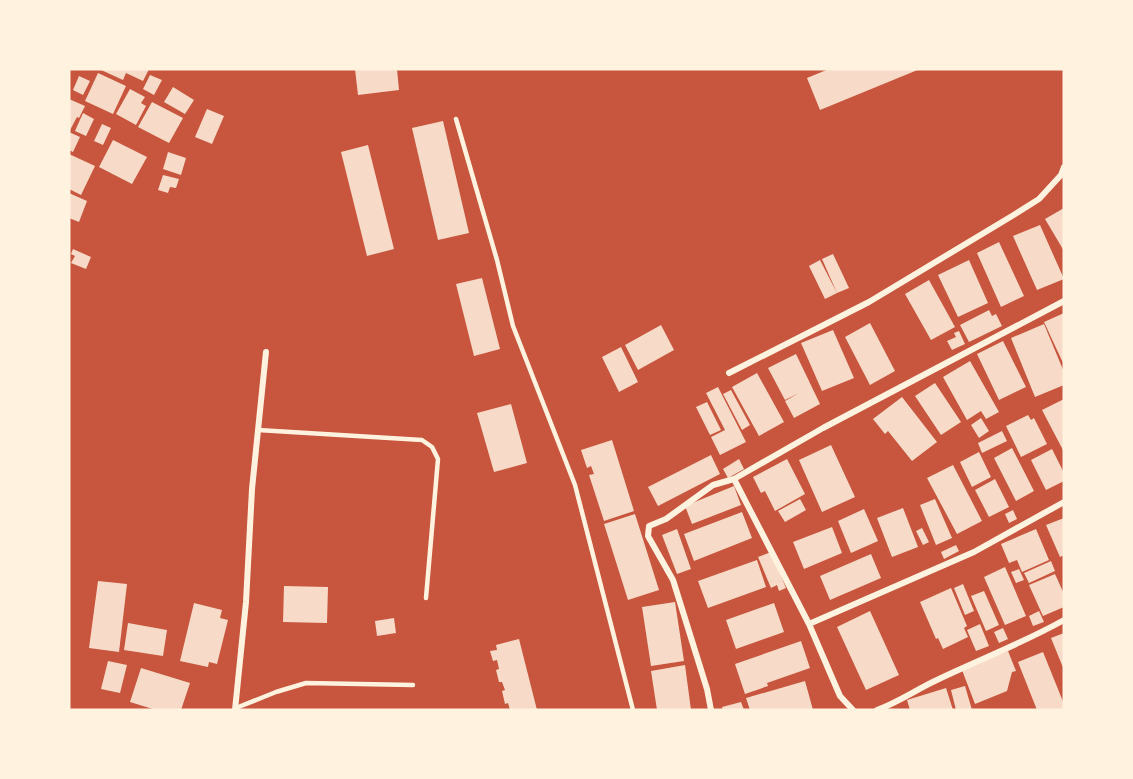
<svg xmlns="http://www.w3.org/2000/svg" width="1133" height="779" viewBox="0 0 1133 779" font-family="Lato,sans-serif">
<style>
.building{fill:#f7dbc8}
.lines{fill:none;stroke-linecap:round;stroke-linejoin:round}
.service{stroke:#fff3e0;stroke-width:4.5}
.minor{stroke:#fff3e0;stroke-width:6}
</style>
<rect width="100%" height="100%" fill="#c8553d"/>
<path class="building" d="M99 69H149L143 81 126 73 123 80Z
M355 69H397L399 90 358 95Z
M829 69H920L820 110 807 78Z
M98 73 126 86 113 114 85 101Z
M150 75 162 80 154 95 143 89Z
M79 76 90 81 83 95 73 90Z
M173 87 194 100 185 114 164 102Z
M130 89 145 97 141 103 146 106 136 125 116 114Z
M69 99 85 106 79 118 77 117 69 132 80 137 73 152 69 150Z
M152 102 183 118 169 143 138 127Z
M207 109 224 116 212 144 195 137Z
M83 113 94 119 86 136 75 131Z
M443 121 469 233 438 240 412 128Z
M102 124 111 128 103 145 94 141Z
M113 140 147 157 132 184 99 167Z
M368 145 394 249 367 256 341 152Z
M168 152 186 158 181 175 163 169Z
M69 154 95 166 81 195 69 189Z
M163 175 179 179 176 188 170 187 168 193 158 190Z
M69 193 87 201 79 222 69 218Z
M1064 208V251L1045 219Z
M1040 225 1064 279 1037 290 1013 236Z
M999 242 1024 296 1001 307 977 253Z
M73 249 91 257 86 269 71 263 75 256 71 254Z
M833 254 849 288 837 293 822 259Z
M820 260 837 293 825 299 809 266Z
M969 260 988 303 958 317 938 275Z
M482 278 500 349 474 356 456 284Z
M929 280 955 327 931 340 905 294Z
M989 310 992 316 996 314 1002 326 969 342 960 325Z
M1064 313V365L1044 322Z
M870 323 895 371 870 385 845 337Z
M1044 324 1064 372V385L1035 397 1011 338Z
M661 325 674 350 638 370 625 345Z
M833 330 854 378 822 391 801 343Z
M959 331 965 344 952 350 947 341 956 337 954 333Z
M1003 341 1026 387 999 400 977 354Z
M621 347 638 382 619 392 602 357Z
M796 354 820 404 794 418 785 401 799 393 785 400 768 368Z
M970 361 999 412 986 419 981 411 967 420 943 377Z
M757 373 784 422 759 436 732 387Z
M935 383 961 422 941 435 915 396Z
M718 387 746 442 720 455 711 437 725 430 706 393Z
M731 390 750 425 742 430 723 394Z
M902 397 937 442 912 461 888 431 885 434 873 419Z
M1064 399V452L1042 410Z
M707 402 721 430 710 435 696 407Z
M511 404 527 463 494 472 477 413Z
M1028 415 1031 420 1034 418 1047 444 1021 457 1006 426Z
M981 418 989 431 979 438 971 425Z
M1002 431 1007 441 982 453 978 443Z
M612 440 634 511 604 521 589 475 594 474 591 466 587 468 581 450Z
M831 445 855 497 822 512 799 460Z
M1012 448 1034 491 1016 501 994 458Z
M1052 449 1064 473V481L1046 490 1031 460Z
M979 452 991 477 972 487 960 462Z
M711 455 720 474 658 506 648 487Z
M739 459 744 469 728 478 723 469Z
M787 459 805 494 775 511 765 491 761 493 753 477Z
M953 465 982 521 957 534 927 478Z
M995 479 1009 507 989 517 975 490Z
M734 486 741 505 692 524 685 506Z
M800 499 806 510 785 522 778 511Z
M935 499 952 538 936 545 920 505Z
M903 508 918 547 892 557 877 518Z
M864 509 878 541 851 553 838 521Z
M1013 510 1017 519 1009 523 1005 514Z
M742 512 752 538 694 561 684 534Z
M635 514 659 590 628 600 604 524Z
M1064 518V555L1060 557 1046 525Z
M832 527 842 553 804 569 793 542Z
M922 528 929 542 923 545 916 531Z
M677 529 691 569 677 574 662 535Z
M1036 529 1049 560 1022 572 1017 560 1009 563 1001 544Z
M956 545 959 551 944 559 941 552Z
M771 552 786 588 779 591 777 585 771 588 758 557Z
M871 554 881 578 830 600 820 576Z
M757 560 766 587 708 608 698 581Z
M1051 561 1055 571 1029 583 1024 573Z
M1005 567 1026 616 1005 625 984 577Z
M1019 569 1024 580 1016 583 1011 572Z
M1055 574 1064 594V607L1043 616 1029 585Z
M98 581 127 584 119 652 89 648Z
M963 584 974 611 965 615 954 588Z
M284 586 328 587 327 623 283 622Z
M951 588 967 626 964 628 968 637 943 649 938 638 936 639 920 602Z
M984 591 999 625 986 631 971 596Z
M675 602 684 661 651 666 642 607Z
M194 603 222 610 220 618 228 620 217 664 209 662 208 667 180 661Z
M774 603 784 632 736 649 726 620Z
M870 611 899 675 866 690 837 627Z
M1039 611 1044 622 1033 626 1029 616Z
M394 618 396 633 377 636 375 621Z
M128 623 167 630 163 656 124 650Z
M980 624 989 646 976 651 967 630Z
M1003 628 1008 639 999 643 994 632Z
M1064 633V670L1051 638Z
M519 639 537 710H510L508 703 505 704 502 691 505 690 502 682H499L496 670 499 669 497 660 493 661 490 651 497 650 496 645Z
M801 641 810 668 767 683 768 686 745 694 735 664Z
M1008 651 1016 671 1012 672 1007 691 975 704 962 670Z
M1043 652 1064 704 1063 710H1037L1018 662Z
M108 661 127 665 120 693 101 689Z
M685 665 691 710H657L651 671Z
M141 668 190 683 181 710H156L130 702Z
M805 681 813 710H750L746 698Z
M965 686 972 710H956L951 690Z
M946 688 953 710H910L907 700Z
M741 702 744 710H723L722 707Z"/>
<g class="lines">
<path class="service" d="M456 119 497 260 513 326 575 485 633 710
M258 430 422 440 432 447 438 459 426 598
M236 708 276 692 306 683 413 685"/>
<path class="minor" d="M729 373 869 302 1012 216 1039 199 1061 175 1064 167
M734 479 809 624 840 696 853 710
M809 624 974 552 1064 502
M235 710 246 602 252 489 266 352
M711 710 707 689 673 580 648 536 649 526 666 519 713 485 734 479 823 428 1064 301
M877 710C899 702 917 689 939 679 981 659 1023 643 1064 620"/>
</g>
<rect width="1133" height="779" fill="none" stroke="#fff3e0" stroke-width="141"/>
</svg>
